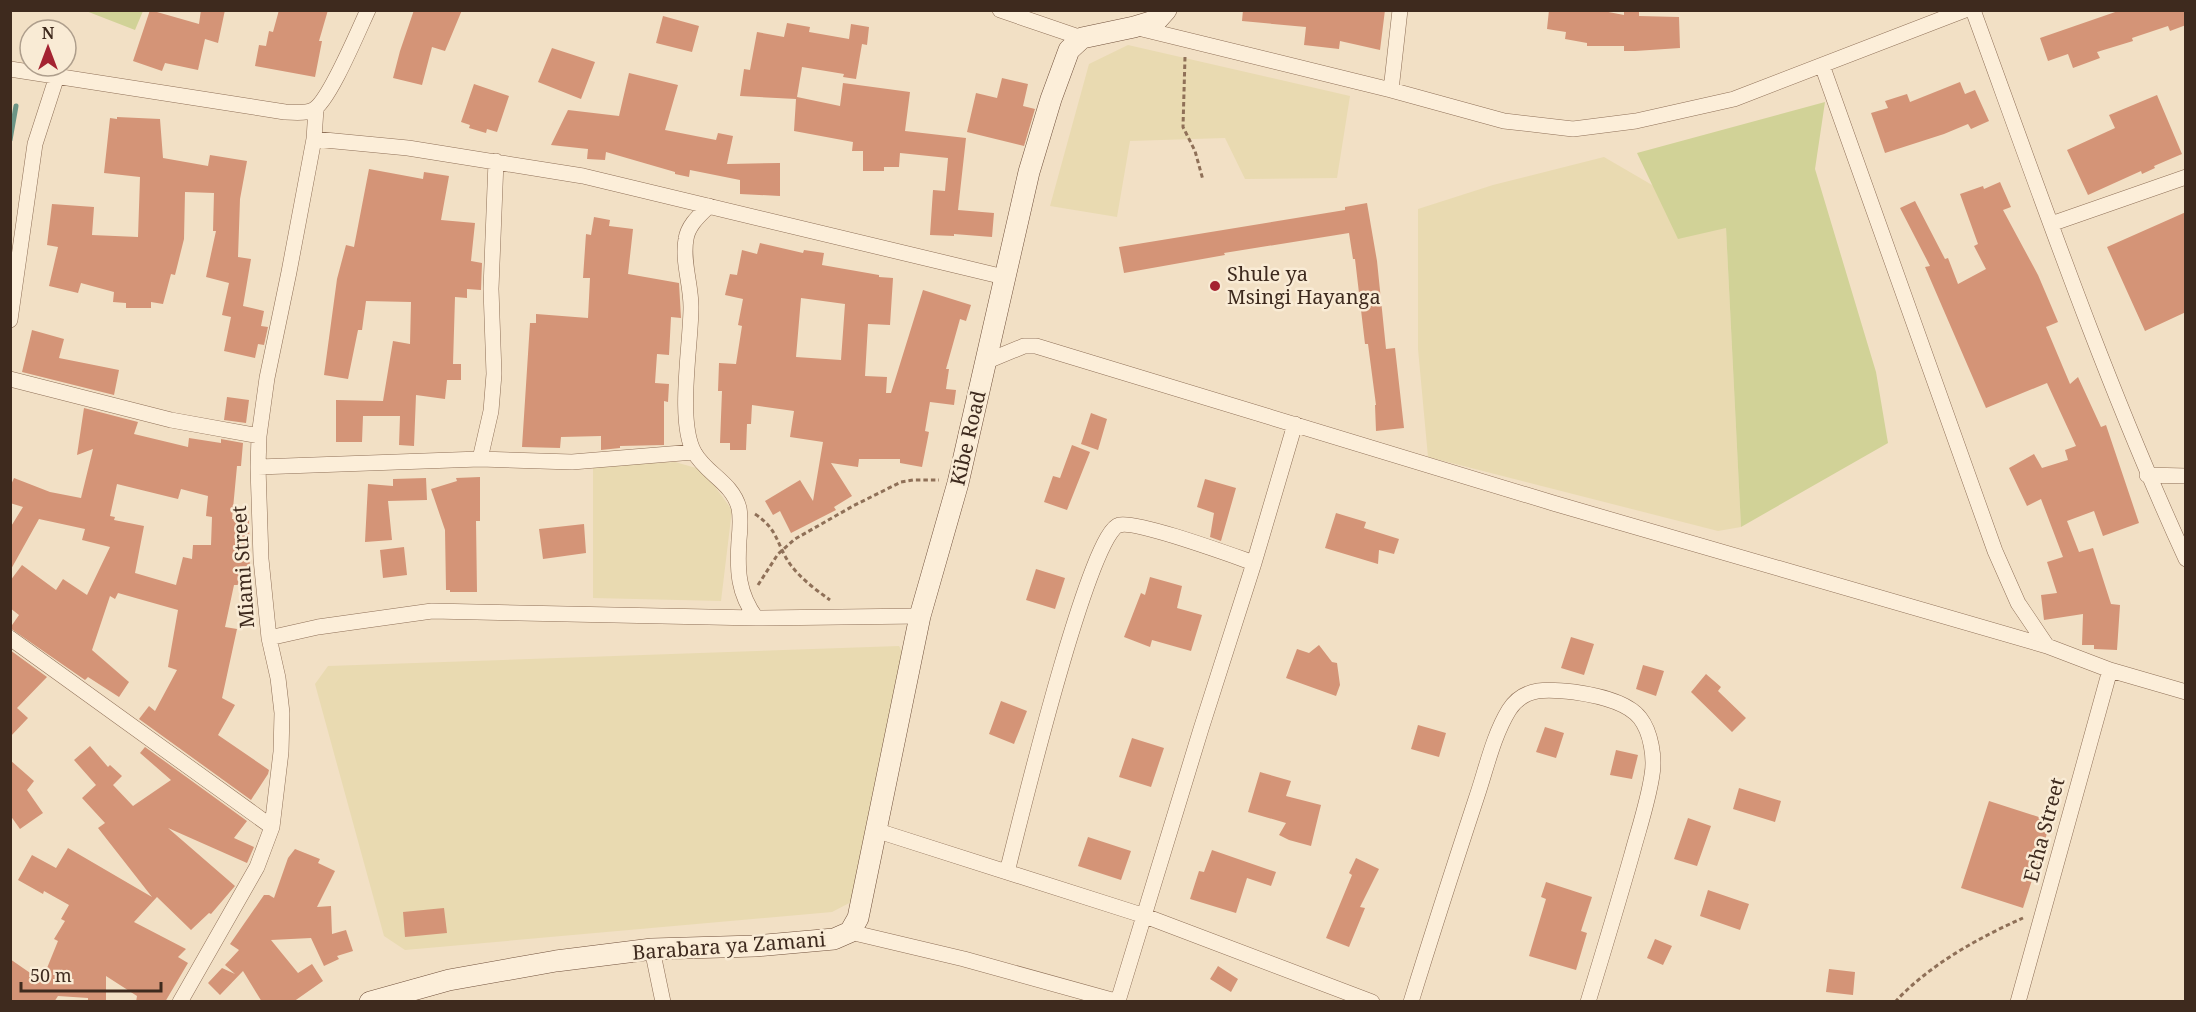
<svg xmlns="http://www.w3.org/2000/svg" width="2196" height="1012" viewBox="0 0 2196 1012" font-family="'Noto Serif',serif">
<style>
.farmland{fill:#e9dab1}
.green{fill:#d1d297}
.lines{fill:none;stroke-linecap:round;stroke-linejoin:round}
.stream{stroke:#6c9586;stroke-width:5}
.building{fill:#d49477;fill-rule:evenodd}
.street-casing{stroke:#8f7058;stroke-width:16}
.secondary-casing{stroke:#71513c;stroke-width:22}
.path{stroke:#8f7058;stroke-width:3;stroke-dasharray:4.5 3;stroke-linecap:butt}
.street{stroke:#fceed9;stroke-width:15}
.secondary{stroke:#fceed9;stroke-width:21}
.poi-dot{fill:#a42331;stroke:#f9ebd5;stroke-width:2}
.labels{text-anchor:middle;stroke-width:5;stroke-linejoin:round;paint-order:stroke}
.poi-label{font-size:20px;fill:#3e2a1e;stroke:#f9ebd5;text-anchor:start}
.street-label{font-size:20px;fill:#3e2a1e;stroke:#f9ebd5}
</style>
<rect width="100%" height="100%" fill="#f2e0c5"/>
<path class="farmland" d="M1128 45 1350 96 1337 178 1245 179 1225 138 1130 141 1117 217 1050 206 1089 64Z
M1604 157 1726 228 1741 527 1718 531 1428 457 1418 349V209L1493 185Z
M675 462 703 470 732 510 721 601 593 598V465Z
M899 646 910 666 857 899 832 912 405 950 384 936 315 684 328 666Z"/>
<path class="green" d="M86 11 143 10V11L135 30Z
M1825 102 1815 169 1876 372 1888 443 1741 527 1726 228 1678 239 1637 153Z"/>
<g class="lines">
<path class="stream" d="M10 140 16 106"/>
</g>
<path class="building" d="M150 10 199 24 201 10H225L218 43 205 39 198 70 165 63 162 71 133 61Z
M279 10H328L319 41H322L315 77 255 66 259 45 266 46 269 31 273 32Z
M414 10H462L445 51 432 47 422 85 393 78 400 51Z
M1243 10H1385L1380 50 1340 41 1339 49 1304 45 1306 27 1242 21Z
M1549 10H1598L1624 15V10H1639V16L1679 17 1680 48 1635 51H1624V46H1587V43L1565 39 1566 32 1547 29Z
M2121 10H2186V25L2170 31 2168 26 2132 38 2133 41 2097 52 2100 58 2073 68 2068 54 2048 61 2040 38Z
M663 16 699 26 692 52 656 43Z
M787 23 810 27 809 32 849 39 851 24 869 27 867 45 862 44 856 79 843 77 844 74 802 67 797 97 840 106 843 83 910 92 905 131 966 138 958 210 994 213 992 237 954 234V236L930 235 933 190 945 191 948 158 900 153 899 167H884V171H863V151H852L853 142 794 131 796 99 740 96 744 69 750 70 757 32 784 37Z
M552 48 595 62 581 99 538 82Z
M629 73 678 85 665 130 716 140 718 133 733 136 727 164 780 163V196L740 194V180L690 170 689 177 675 174V172L606 152 605 160 587 159 588 149 551 145 568 110 619 116Z
M1002 78 1028 84 1023 106 1035 109 1024 146 967 132 976 93 997 98Z
M1960 82 1965 94 1975 90 1989 121 1971 129 1968 124 1944 134 1885 153 1871 113 1888 108 1885 101 1907 94 1910 102Z
M474 84 509 96 497 132 487 129 486 133 469 128 470 125 461 122Z
M2157 95 2182 154 2154 166 2155 168 2142 174 2141 171 2088 195 2067 150 2115 128 2109 115Z
M117 117 160 119 163 158 208 166 210 155 247 161 240 199 238 257 251 259 243 306 264 311 261 326 268 327 264 345 258 344 255 358 224 351 231 317 222 315 229 283 206 277 216 231H213L214 193 185 192 184 239 175 275 171 274 163 304 151 302V308H126V303L113 302 114 292 81 283 78 293 49 286 58 247 47 245 52 204 94 207 92 235 138 237 140 177 104 173 110 118 117 119Z
M369 169 423 179 424 172 449 176 441 220 475 223 471 261 482 263 481 290 467 289V298L455 297 453 364H461V380H447L445 399 416 395 414 446 399 445 400 416H363L362 442H336V400L383 401 393 341 410 344 411 302 366 301 362 330H358L348 379 324 375 337 279 346 245 354 247Z
M2000 182 2011 207 2003 210 2038 275 2058 322 2046 327 2070 384 2078 377 2101 427 2106 425 2139 523 2103 536 2094 511 2067 521 2079 552 2093 548 2111 604 2120 605 2117 650 2094 649V645H2082L2083 614 2044 620 2041 595 2057 593 2047 562 2063 557 2041 499 2027 506 2009 468 2034 454 2042 468 2068 460 2065 450 2076 446 2047 383 1986 408 1925 267 1930 266 1900 208 1915 201 1945 259 1948 258 1958 284 1986 269 1974 246 1978 244 1960 194 1983 186 1984 189Z
M1367 203 1377 261 1386 349 1395 348 1404 428 1376 431 1375 405H1376L1368 344H1365L1355 259H1353L1349 233 1224 253 1225 255 1124 273 1119 247 1345 210V207Z
M2186 212V312L2145 331 2107 247Z
M594 217 610 220 609 226 633 229 628 274 679 283 681 318 671 317 669 355 657 354 655 383 669 384 668 402 664 401V445L620 446V448L601 450V436L561 437 560 448 522 447 530 323H536V314L588 318 590 278H583L586 234 591 235Z
M760 243 803 253 804 250 824 253 822 265 879 275V277L893 278 890 325 868 324 865 376 887 377 886 393H891L923 290 971 305 966 321 960 319 946 369H949L946 389 956 390 954 405 930 402 925 431 929 432 922 467 900 463V459H859L858 467 831 463 852 496 834 507 836 510 791 533 780 511 773 515 765 501 800 480 813 501 823 442 790 437 794 411 752 405 751 424H747L746 450H730V443H720L722 391H718L719 363 736 364 742 326 738 325 743 299 725 295 730 274 737 275 742 250 757 254ZM801 298 845 304 841 360 796 357Z
M32 330 64 339 59 358 119 370 114 395 22 372Z
M227 397 249 400 246 423 224 420Z
M84 408 138 422 134 434 188 447 189 438 221 443V439L243 443 241 466H237L232 519 249 520 250 585H234L225 627 237 629 222 698 235 705 218 735 269 770 268 774 251 800 139 719 149 706 155 711 177 670 168 667 178 610 118 593 115 599 110 596 92 650 129 682 119 697 88 677 85 680 10 628 19 615 10 608V581L22 565 56 590 63 579 87 595 110 547 82 540 85 529 39 519 10 571V528L23 507 10 503V487L14 478 50 492 81 498 93 449 77 455ZM117 484 178 499 181 489 208 496 206 516 212 517 211 545H193L192 559 183 557 176 585 135 573 144 526 114 520 115 517 110 516Z
M1091 413 1107 419 1098 450 1081 444Z
M1072 445 1090 452 1067 510 1044 502 1053 476 1060 478Z
M480 477V521H476L477 592H450V590H446L445 530 431 489 457 481 456 478Z
M426 478 427 500 388 501 392 540 365 542 368 484 393 486V479Z
M1205 479 1236 488 1221 541 1210 537 1214 513 1197 507Z
M1336 513 1366 522 1364 528 1399 539 1394 554 1379 550 1378 564 1325 548Z
M584 524 586 553 543 559 539 529Z
M404 547 407 575 383 578 380 550Z
M1036 569 1065 578 1055 609 1026 600Z
M1150 577 1182 586 1177 608 1202 615 1191 651 1152 640 1150 647 1124 637 1141 593 1145 595Z
M1571 637 1594 644 1584 675 1561 668Z
M1319 645 1332 662 1337 663 1340 685 1336 696 1286 678 1297 649 1309 653Z
M10 650 47 677 17 708 28 718 10 737Z
M1643 665 1664 671 1656 696 1636 689Z
M1706 674 1721 687 1718 691 1746 718 1732 732 1691 692Z
M1001 701 1027 711 1014 744 989 734Z
M1418 725 1446 733 1439 757 1411 749Z
M1545 727 1564 733 1556 758 1536 752Z
M1132 738 1164 748 1151 787 1119 777Z
M90 746 108 767 110 765 122 776 113 785 133 806 171 780 140 753 145 747 247 821 234 838 254 847 247 863 168 828 235 886 211 914 209 913 191 930 157 897 134 922 186 949 178 957 188 963 165 1002H136L137 996 106 976V1002H88V998L58 996 54 1002H10V959L36 977 41 971 45 973 58 941 54 939 65 921 61 919 69 905 44 891 43 894 18 880 32 855 56 868 68 848 152 897 98 828 105 823 82 798 96 785 74 760Z
M1616 750 1638 755 1632 779 1610 775Z
M10 760 34 781 27 790 43 813 20 829 10 815Z
M1260 772 1291 781 1286 796 1321 805 1311 846 1289 840 1279 835 1286 823 1248 812Z
M1739 788 1781 801 1775 822 1733 809Z
M1989 801 2051 821 2023 908 1961 888Z
M1688 818 1711 826 1697 866 1674 859Z
M1088 837 1131 851 1121 880 1078 866Z
M295 849 320 859 318 863 335 871 317 907 331 906 332 934 346 930 353 951 337 956 339 959 324 966 311 938 271 940 298 973 312 964 323 981 293 1002H262L243 971 220 995 208 983 222 968 235 974 225 965 239 950 230 944 264 895H269L274 898 288 858Z
M1212 850 1276 872 1271 886 1247 878 1236 913 1190 899 1199 871 1204 872Z
M1356 858 1379 869 1360 907 1365 908 1349 947 1326 938 1352 875 1349 873Z
M1546 882 1592 897 1581 931 1587 933 1576 970 1529 956 1546 899 1541 897Z
M1708 890 1749 904 1740 930 1700 916Z
M444 908 447 933 405 937 403 912Z
M1655 939 1672 946 1663 965 1647 958Z
M1218 966 1238 979 1231 992 1210 979Z
M1829 969 1855 972 1853 995 1826 992Z"/>
<g class="lines">
<defs>
<path id="street" d="M1000 10 1082 38
M1973 10C2040 194 2104 380 2186 559
M1134 27 1391 90 1504 121 1573 129 1636 121 1734 99 1965 10
M1822 65 1995 551 2018 603 2047 646
M10 69 285 112C294 112 305 114 313 110 329 102 359 29 368 10
M1391 90 1400 10
M314 139 408 148 583 176 1004 277
M709 206C700 215 688 225 686 239 682 261 691 284 691 307 691 344 677 421 694 452 706 474 732 482 739 508 741 519 740 530 739 540 737 571 738 593 756 618
M2051 224 2186 177
M10 320 35 144 57 76
M985 362 1024 346H1036L1553 503 2047 646 2110 670 2186 692
M10 379 171 420 259 436
M480 459 491 411 494 374 491 289 496 161
M258 467 480 459 572 462 694 452
M2147 475 2186 476
M10 638 272 827
M269 638 318 627 432 611 756 618 920 616
M875 830 1145 916 1372 1002
M1007 872C1018 829 1089 532 1119 525 1136 520 1231 555 1254 563
M850 932 964 959 1119 1002
M652 949 663 1002
M1118 1001 1201 729 1254 563 1295 424
M180 1002 257 867 272 827 281 752 282 713 278 678 269 638 261 559 258 467 259 436 267 378 289 272 314 139 316 109
M1411 1002C1432 934 1454 866 1476 799 1486 770 1493 736 1509 710 1524 686 1550 689 1574 692 1595 695 1627 701 1640 718 1651 732 1655 758 1652 775 1648 802 1639 828 1632 854 1618 903 1603 953 1588 1002
M2018 1002 2110 670"/>
<path id="secondary" d="M370 1002 449 980 556 961 652 949 755 946 834 939 850 932 858 918 920 616 958 483 1029 172 1051 99 1069 50 1082 38 1134 27 1157 20 1166 10"/>
</defs>
<use href="#street" class="street-casing"/>
<use href="#secondary" class="secondary-casing"/>
<path class="path" d="M1185 57 1183 127 1195 151 1203 180
M755 514C779 530 776 544 790 564 800 578 816 590 830 600
M758 585 778 554 795 539 853 506 901 482 913 480H939
M1895 1002C1929 965 1978 938 2023 918"/>
<use href="#street" class="street"/>
<use href="#secondary" class="secondary"/>
</g>
<circle class="poi-dot" cx="1215" cy="286" r="6"/>
<g class="labels">
<g class="poi-label">
<text x="1227" y="281">Shule ya<tspan x="1227" dy="23">Msingi Hayanga</tspan></text>
</g>
<g class="street-label">
<text transform="translate(968 438) rotate(-77)" y="7">Kibe Road</text>
<text transform="translate(243 567) rotate(-94)" y="7">Miami Street</text>
<text transform="translate(2044 830) rotate(-75)" y="7">Echa Street</text>
<text transform="translate(729 946) rotate(-4)" y="7">Barabara ya Zamani</text>
</g>
</g>
<rect width="2196" height="1012" fill="none" stroke="#3e2a1e" stroke-width="24"/>
<g transform="translate(48 48)"><circle r="28" fill="#f9ebd5" stroke="#ae9e8c" stroke-width="1.5"/>
<path d="M0-4.5L10 22L0 15L-10 22Z" fill="#a42331"/>
<text y="-9" font-size="16" font-weight="bold" text-anchor="middle" fill="#3e2a1e">N</text>
</g>
<path d="M21 982v9h140v-9" fill="none" stroke="#3e2a1e" stroke-width="3"/>
<text x="30" y="982" font-size="18" fill="#3e2a1e" stroke="#f9ebd5" stroke-width="4.5" paint-order="stroke">50 m</text>
</svg>
